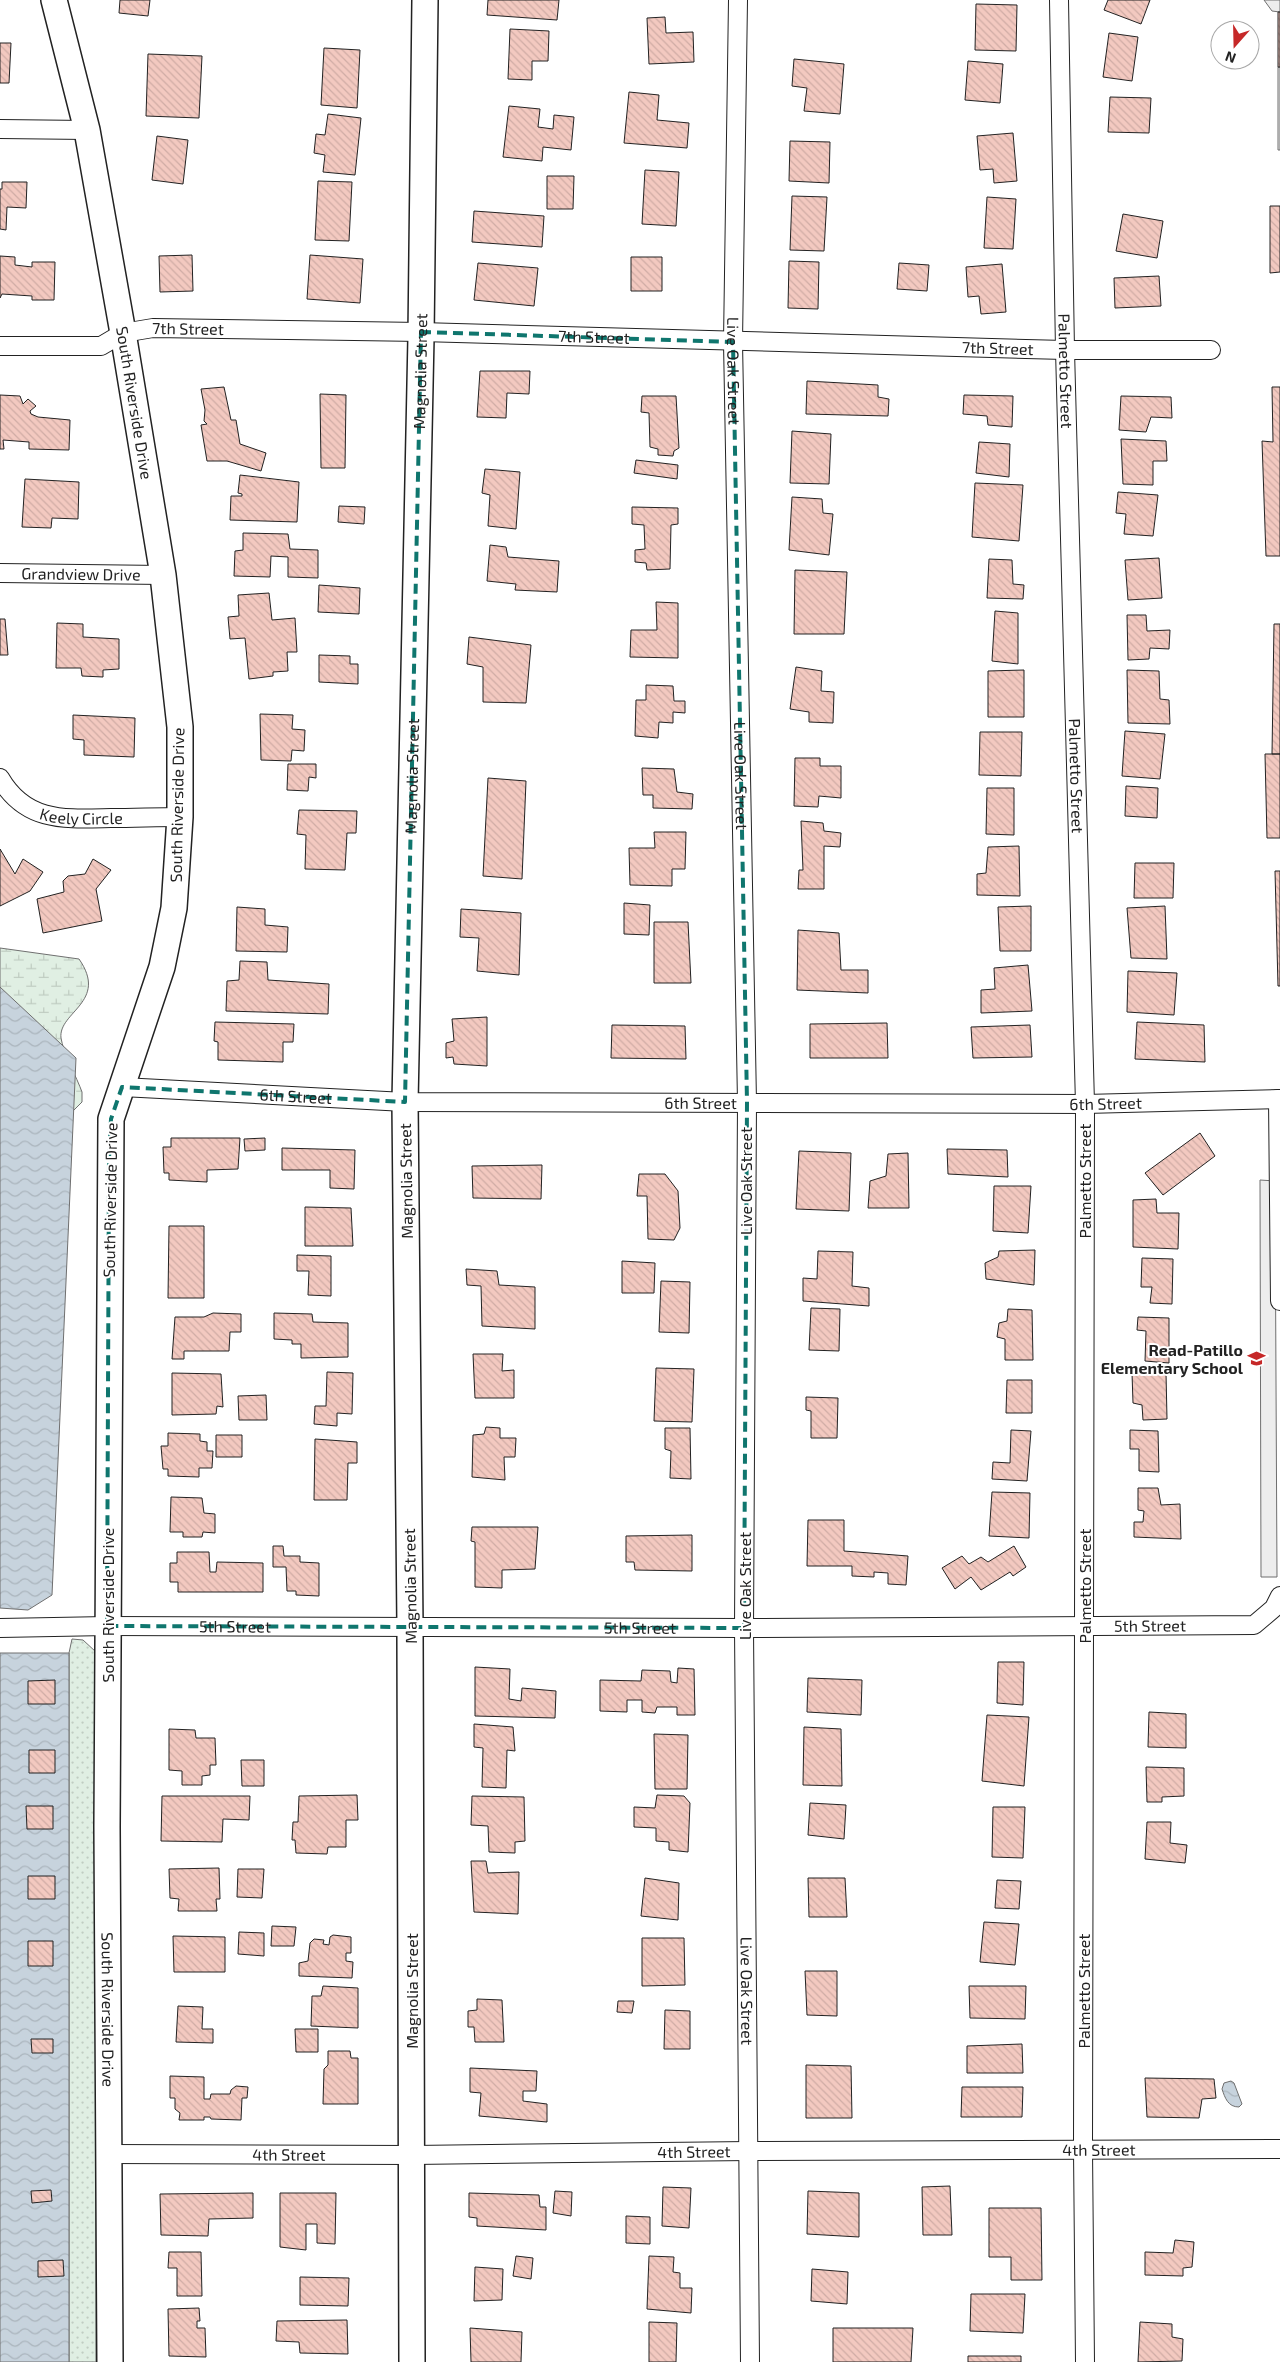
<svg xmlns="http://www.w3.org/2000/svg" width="1280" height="2362" viewBox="0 0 1280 2362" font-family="'Exo 2',sans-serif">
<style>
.grass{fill:url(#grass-dots);stroke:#6f6f6f}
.wetland{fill:url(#wetland-marsh);stroke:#6f6f6f}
.parking{fill:#ededed;stroke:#6f6f6f}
.water{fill:url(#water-waves);stroke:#6f6f6f}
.building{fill:url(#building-back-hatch);stroke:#222}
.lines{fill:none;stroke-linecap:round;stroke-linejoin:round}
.street-casing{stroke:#222;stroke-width:20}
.secondary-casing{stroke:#222;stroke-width:28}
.street{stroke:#fff;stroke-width:18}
.secondary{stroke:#fff;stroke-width:25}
.marked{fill:none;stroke:#0f766e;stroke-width:4;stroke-dasharray:10 6;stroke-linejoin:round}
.labels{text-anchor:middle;stroke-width:4;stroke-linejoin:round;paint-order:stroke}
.street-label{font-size:16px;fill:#222;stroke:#fff}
.poi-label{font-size:16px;font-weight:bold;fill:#222;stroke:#fff;text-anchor:end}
</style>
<defs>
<pattern id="grass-dots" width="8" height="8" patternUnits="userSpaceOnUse" patternTransform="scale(1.25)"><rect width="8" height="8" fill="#e0efe3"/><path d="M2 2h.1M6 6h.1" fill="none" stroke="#c0cdc2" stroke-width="1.8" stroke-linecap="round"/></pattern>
<pattern id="wetland-marsh" width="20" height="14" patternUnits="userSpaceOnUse" patternTransform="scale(1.25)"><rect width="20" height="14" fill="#e0efe3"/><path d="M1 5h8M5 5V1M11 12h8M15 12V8" fill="none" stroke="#c0cdc2"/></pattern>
<pattern id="water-waves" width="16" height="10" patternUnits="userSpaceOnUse" patternTransform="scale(1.25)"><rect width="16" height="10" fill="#c7d3dd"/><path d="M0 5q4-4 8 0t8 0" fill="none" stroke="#abb5bd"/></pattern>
<pattern id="building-back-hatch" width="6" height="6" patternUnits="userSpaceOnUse" patternTransform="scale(1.25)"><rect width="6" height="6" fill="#f3c9c0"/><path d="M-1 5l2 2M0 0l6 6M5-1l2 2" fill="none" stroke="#d0aca5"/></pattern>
</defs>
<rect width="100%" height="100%" fill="#fff"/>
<path class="grass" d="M72 1639 83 1640 96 1652V2362H69V1653Z"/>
<path class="wetland" d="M0 948 79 959C109 1002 58 1012 61 1038 63 1052 77 1078 82 1092V1102L68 1116 0 989Z"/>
<path class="parking" d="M1264 0H1280V12L1272 11Z
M1278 67H1280V150H1278Z
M1260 1180 1275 1181 1277 1577H1261Z"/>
<path class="water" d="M0 987 76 1058 52 1595 28 1610 0 1608Z
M0 1653H69V2362H0Z
M1231 2081 1234 2083 1242 2104 1239 2107C1228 2107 1225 2098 1222 2089L1224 2083Z"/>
<path class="building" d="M120 0H150L148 16 119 13Z
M488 0H559L557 20 487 15Z
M1108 0H1150L1141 24 1104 10Z
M976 4 1017 5 1016 51 975 50Z
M1278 12H1280V67H1278Z
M665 17 666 33 693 32 694 62 649 64 647 18Z
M510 29 549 31 548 61H532V80L508 79Z
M1109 33 1138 37 1132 81 1103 77Z
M0 43H11L9 83H0Z
M324 48 360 50 357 108 321 105Z
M148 54 202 56 199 118 146 116Z
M794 59 844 64 840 114 804 111 807 88 792 86Z
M968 61 1003 64 1000 103 965 100Z
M629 92 659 95 657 120 689 123 687 148 624 143Z
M1110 97 1151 98 1149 133 1108 132Z
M509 106 540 109 538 127 553 129 554 115 574 117 571 150 543 147 542 161 503 157Z
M328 114 361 118 355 175 323 172 325 155 314 153 316 134 325 135Z
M1013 133 1017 181 994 183 993 169 980 170 977 136Z
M157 136 188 140 183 184 152 180Z
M790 141 830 142 829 183 789 181Z
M645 170 679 172 676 226 642 224Z
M547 176H574L573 209H547Z
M318 181 352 182 349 241 315 240Z
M2 182H27L26 208 7 207 6 230 0 229V189H2Z
M792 196 827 197 824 251 790 250Z
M987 197 1016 199 1013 249 984 248Z
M1270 206H1280V272L1270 273Z
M474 211 544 216 542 247 472 242Z
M1123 214 1163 221 1157 258 1116 251Z
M192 255 193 291 160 292 159 256Z
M310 255 363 259 360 303 307 299Z
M0 256 15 257V265L32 267V262H55L54 300H32V296L2 294 0 298Z
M631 257H662V291H631Z
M789 261 819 262 818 309 788 308Z
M478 263 538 268 534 306 474 300Z
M899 263 929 265 927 291 897 289Z
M1002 264 1006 312 981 314 979 296 968 297 966 267Z
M1159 276 1161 306 1115 308 1114 278Z
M480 371H530L529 394 507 393 506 418 477 417Z
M807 381 878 385V397L889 399 888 416 806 414Z
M224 387 231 420H236L240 444 266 453 261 471 227 461H207L201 425 207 424 204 421 205 410 201 389Z
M1272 387H1280V556H1266L1262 441 1273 442Z
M320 394 346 395 345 468H321Z
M0 395 20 396 23 404 28 399 36 406 30 411 31 414 38 417 70 420 69 450 29 449V442L3 440 4 449H0Z
M964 395 1013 396 1012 427 988 425 987 416 963 414Z
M642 396H676L679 448 674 451 673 456 658 455V449L650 447 649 413 641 412Z
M1121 396 1171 397 1172 418 1151 417 1146 432 1119 430Z
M792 431 831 434 829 484 790 483Z
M1121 439 1166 441 1167 461H1153V485L1123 484Z
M979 442 1010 444 1009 477 976 473Z
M636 460 678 465 677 479 634 473Z
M485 469 520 472 516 529 488 526 490 495 482 493Z
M240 475 299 482 297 522 230 520 231 496H242V494L238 493Z
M25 479 79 482 78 519 52 518 51 528 22 527Z
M975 483 1023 485 1019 541 972 537Z
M1118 492 1158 495 1153 536 1124 534 1126 514 1116 513Z
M792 497 822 499 823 513 833 514 829 555 789 550Z
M339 506 365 507 364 524 338 522Z
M632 507 678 508V524L671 525 670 569 647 570 646 563 635 562V550L645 549 644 525 632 524Z
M243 533 288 534 290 549 318 550V578L288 577V557L271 556 270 577 234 576 235 551 243 550Z
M490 545 506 547 508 557 559 561 557 592 515 590 516 584 487 581Z
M1159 558 1162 598 1128 600 1125 560Z
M989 559 1012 560 1013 584 1024 585 1023 599 987 598Z
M795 570 847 572 844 634H794Z
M319 585 360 588 359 614 318 612Z
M269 593 272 620 295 618 297 652H287L288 671 273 672V676L249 679 245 638 230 639 228 617 239 616 238 595Z
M656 602 678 603V658L630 657 631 630H657Z
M995 611 1018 613V664L992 661Z
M1127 615H1146L1147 631 1170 630 1169 649 1150 648 1149 659 1128 660Z
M0 619H5L8 655H0Z
M57 623 83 624V637L119 639V669L103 670V677L82 676 81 668H56Z
M1274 624H1280V754H1272Z
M469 637 531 645 526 703 483 702V667L467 664Z
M319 655 350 656V664H358V684L319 682Z
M796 667 822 671 821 691 834 692 833 723 809 722V712L790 709Z
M1024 670V717H988V671Z
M1127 670 1159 671 1160 699 1169 700 1170 724 1128 723Z
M646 685 673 686 674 701H685V713L673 712V723L659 722 658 738 635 736 636 700H646Z
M260 714 293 715 292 729 305 730 304 751 292 750 291 761 261 760Z
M73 715 135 718 134 757 84 755V740L73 739Z
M1125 731 1165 734 1160 779 1122 776Z
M980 732H1022L1021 776 979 775Z
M1265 754H1280V838H1267Z
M795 758H820V766H841V798L819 796 818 807 794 806Z
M288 764H316V778L309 777 308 791 287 790Z
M642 768 674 769 677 792 693 794 692 809 653 808V795H643Z
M488 778 526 781 522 879 483 876Z
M1126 786 1158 788 1157 818 1125 816Z
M987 788H1014V835L986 834Z
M299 810 357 811 356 833H347L345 870 305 869 306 835 297 834Z
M801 821 823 823 824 831 841 833 840 847 824 846V889H798L799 870H803Z
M654 832H686L685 869H672V886L630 885 629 848H655Z
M1019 846 1020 896 977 895V874L986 873 988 847Z
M0 849 15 874 23 859 43 872 30 891 0 906Z
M93 859 111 870 96 889 102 921 43 933 37 899 64 892 63 881 68 876 85 874Z
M1135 863H1174L1173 898H1134Z
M1275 871H1280V986H1278Z
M624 903 650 905 649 935 624 934Z
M1031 906V951H1000L998 907Z
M1165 906 1167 959 1131 958 1127 908Z
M237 907 265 909V925L288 927 287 952 236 951Z
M461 909 521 913 519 975 477 971 479 938 460 937Z
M654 922H688L691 983H654Z
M798 930 839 933 841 970H868V993L797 990Z
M240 961 267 962 268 980 329 984 328 1014 226 1011 227 981 239 980Z
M1028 965 1032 1011 981 1013V990L995 989 994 968Z
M1128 971 1177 973 1174 1015 1127 1012Z
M487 1017V1066L454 1064 453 1057 446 1058V1043L454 1041 452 1019Z
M215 1022 294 1024 293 1042H283V1062L218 1060V1042L214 1041Z
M1137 1022 1204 1025 1205 1062 1135 1059Z
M887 1023 888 1058H810V1024Z
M612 1025 685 1026 686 1059 611 1058Z
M1030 1025 1032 1057 973 1058 971 1027Z
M1200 1133 1215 1156 1163 1195 1145 1173Z
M171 1138H240L238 1169 207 1170V1182L169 1180V1173H164L163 1147H171Z
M265 1138V1150L245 1151 244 1139Z
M282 1148 355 1150 354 1189 330 1188V1170H282Z
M947 1149 1007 1150 1008 1177 948 1174Z
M799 1151 851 1153 849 1211 796 1209Z
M908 1153 909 1208H868L870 1181 886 1176 888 1154Z
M542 1165 541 1199 473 1198 472 1166Z
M639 1174H665L678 1191 680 1228 674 1240 648 1239 647 1196H637Z
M994 1186H1031L1028 1233 993 1231Z
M1156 1199 1157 1213H1179L1178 1249 1133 1247V1200Z
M305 1207 351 1208 353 1246H305Z
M169 1226H204V1298H168Z
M1035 1250 1034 1285 986 1279 985 1263 998 1257 999 1251Z
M818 1251 853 1252 852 1286 869 1288V1306L803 1301V1278L817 1279Z
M297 1255 331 1256V1296L308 1295 309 1271H297Z
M1142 1258 1173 1259 1172 1304 1150 1303 1152 1287H1141Z
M622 1261 655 1263 654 1293H622Z
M466 1269 497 1271 499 1285 535 1287V1329L482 1326 481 1286 467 1285Z
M661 1281 690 1282 689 1333 659 1332Z
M811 1308 840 1309 839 1351 809 1350Z
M1008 1309 1032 1310 1033 1360H1005V1339L997 1337 999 1323 1007 1321Z
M213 1313 241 1314V1332H230L229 1351H184V1359H172L175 1317H204Z
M274 1313 312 1314 313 1322 348 1323V1357L301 1358V1344H292V1340L274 1339Z
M1138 1317 1169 1318V1363L1145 1361 1146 1331 1137 1330Z
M473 1354H503L502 1371 514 1370V1398H475Z
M656 1368 694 1369 692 1422 654 1421Z
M327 1372 353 1373 352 1414 337 1413V1426L314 1424 315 1406H326Z
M172 1373 221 1374 223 1407 217 1406 216 1414 172 1415Z
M1132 1373H1166L1167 1419 1143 1420 1142 1405 1133 1403Z
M1007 1380H1032V1413H1006Z
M266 1395 267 1420H239L238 1396Z
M806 1397 838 1398 837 1438H811V1411L806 1410Z
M486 1427 500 1428V1438H516L515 1457H504L505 1480 472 1477 473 1435 484 1434Z
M665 1428H690L691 1479 670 1478 671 1451 665 1449Z
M1011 1430 1031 1431 1027 1481 992 1479 993 1462 1010 1463Z
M1130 1430 1158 1431 1159 1472 1139 1471V1449H1130Z
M168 1433 200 1434V1441L207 1442V1451H213L212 1468H199V1477L168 1476V1469H163L161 1446H168Z
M216 1435H242V1457H216Z
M315 1439 357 1442V1463H348L347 1500H314Z
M1138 1488H1158L1161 1505 1180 1504 1181 1539 1134 1537V1522H1143L1144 1511 1138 1510Z
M992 1492 1030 1493 1029 1538 989 1536Z
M171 1497 202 1498 204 1513 215 1514V1533L203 1532 202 1537H183V1532H170Z
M808 1520H844V1551L908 1556 906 1585 888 1584V1573L874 1572V1577L852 1576V1566H807Z
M472 1527H538L535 1569 502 1570V1588L475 1587V1542L471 1541Z
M692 1535V1571L635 1570 634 1562H626V1536Z
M273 1546H283L284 1556H300V1562L319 1563V1596L296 1595V1591H287L286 1567H273Z
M1014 1546 1026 1567 1013 1576 1010 1572 981 1590 971 1577 955 1589 942 1568 962 1556 969 1564 981 1557 988 1562Z
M177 1552H209L210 1572H216L217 1562 263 1563V1592H178V1582H170V1563H177Z
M998 1662H1024L1023 1705 997 1703Z
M475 1667 510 1669 509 1699 521 1701 522 1688 556 1691 555 1718 475 1716Z
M678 1668 694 1669 695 1715H677V1707H657L655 1713 642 1712V1700H627V1712L600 1711V1680L641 1681 642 1670 670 1671 671 1682 677 1683Z
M808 1678 862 1680 861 1715 807 1712Z
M55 1680V1704H28V1681Z
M1149 1712 1186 1714V1748L1148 1747Z
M987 1715 1029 1717 1024 1786 982 1781Z
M474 1724 513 1727 515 1751 507 1750 506 1788 482 1787 483 1748 474 1747Z
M804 1727 841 1729 842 1786 803 1785Z
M169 1729 195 1730 196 1738H215L216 1765H210V1775L202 1776V1785H182V1771L169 1770Z
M654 1734 688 1735 687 1789H655Z
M29 1750H55V1773H29Z
M241 1760H264V1786H242Z
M1146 1767 1184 1768V1796L1162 1797V1802H1147Z
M357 1795 358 1820H346V1847H328L327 1854 296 1853 295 1840H292L293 1822H298L299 1796Z
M657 1795 684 1796 690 1803 688 1852 669 1850V1842L656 1841V1828L634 1827V1807L655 1808Z
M162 1796H250L249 1820 223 1819 222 1842 161 1841Z
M472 1796 524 1797 525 1841 515 1842V1853L489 1852 488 1826 471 1825Z
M810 1803 846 1805 844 1839 808 1835Z
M26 1806H53V1829H27Z
M993 1807H1025L1023 1858 992 1857Z
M1147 1822H1171L1170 1843 1187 1845 1185 1863 1145 1859Z
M471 1861H486L488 1873 519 1872 518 1914 474 1912Z
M219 1868 220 1899H216L217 1911H178L179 1899 170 1898 169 1869Z
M238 1869H264L262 1898 237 1897Z
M28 1876H55V1899H28Z
M645 1878 679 1883 678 1920 641 1916Z
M808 1878H845L847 1917H809Z
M997 1880 1021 1881 1019 1909 995 1908Z
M984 1922 1019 1924 1015 1965 980 1962Z
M272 1926 296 1927 294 1946H271Z
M239 1932 264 1933V1956L238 1954Z
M333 1935 351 1937V1953H346V1961L353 1962 352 1978 299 1976V1963L308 1961 310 1943 314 1939 324 1940 323 1944 329 1945 330 1937Z
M173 1936 225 1937V1972H174Z
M642 1938H684L685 1985 642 1986Z
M28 1941H53V1966H28Z
M805 1971H837V2016L807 2015Z
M323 1986 358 1988V2028L311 2026 312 1996H321Z
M969 1986H1026L1025 2019 970 2018Z
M477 1999 502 2000 504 2042H475L474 2027H468V2011L477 2010Z
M618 2001H634L632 2013 617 2012Z
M178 2006 203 2007 202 2029H213V2043L176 2042Z
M665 2010 690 2011V2049H664Z
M295 2029H318V2052H296Z
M31 2039H53V2053H32Z
M1022 2044 1023 2073H967V2046Z
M328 2051H350L351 2058H358V2104H323L324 2069 328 2065Z
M806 2065 851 2066 852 2118H806Z
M470 2068 537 2071 536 2091H523V2101L547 2104V2122L479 2116 481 2093 470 2092Z
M170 2076 204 2077V2099H210L211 2094H230L231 2090 236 2086 248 2087 247 2098H242L241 2120 211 2119 210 2117H204V2120H179L180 2113 175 2109V2098H170Z
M1145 2078 1214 2079 1216 2098 1202 2099 1199 2118 1147 2117Z
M962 2087H1023L1022 2117H961Z
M950 2186 952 2235H923L922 2187Z
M663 2187 691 2188 689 2228 662 2226Z
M51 2190 52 2201 32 2203 31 2191Z
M555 2191 572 2192 571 2216 553 2213Z
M808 2191 859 2193V2237L807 2234Z
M253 2193V2218L209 2219 208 2236 161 2235 160 2194Z
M280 2193H336L335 2244 317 2243V2224H306V2250L280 2247Z
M469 2193 539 2195 540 2207H546V2230L477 2226V2218L469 2217Z
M989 2208H1041L1042 2280H1011V2257H989Z
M626 2216 650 2217V2244L626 2243Z
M1175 2240 1194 2242 1192 2267 1183 2268V2276L1145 2275V2252L1173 2253Z
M169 2252H201L202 2296H177V2268H168Z
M516 2256 533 2258 531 2279 513 2276Z
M649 2256 674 2257 673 2272 680 2273V2288H692L691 2313 647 2309Z
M63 2260 64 2276 38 2277V2261Z
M475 2267 503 2269 502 2300 474 2301Z
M812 2269 848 2272 847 2304 811 2301Z
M300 2277 349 2278 348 2306 300 2305Z
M971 2294H1025L1023 2333 970 2331Z
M199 2308 200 2321H197V2328H205L206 2357 169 2356 168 2309Z
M347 2320 348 2354 300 2353 299 2342 276 2341 277 2321Z
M649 2322 677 2323 676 2362H649Z
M1140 2322 1172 2324V2337L1183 2339 1182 2361 1138 2362Z
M470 2328 522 2332 521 2362H471Z
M833 2328H913L911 2362H833Z
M968 2356H1021V2362H968Z"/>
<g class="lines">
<defs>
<g id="street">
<path id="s1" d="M738 0 733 342 747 1102 744 1628 750 2362"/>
<path id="s2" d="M1059 0 1065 350 1085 1104 1083 2150 1085 2362"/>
<path d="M0 129 87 130"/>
<path id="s3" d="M0 346H101L123 333 153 328 421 332 1065 350H1211"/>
<path id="s4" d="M0 573 163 575"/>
<path id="s5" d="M0 778C26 823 66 819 111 818 134 818 157 817 180 817"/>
<path id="s6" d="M122 1087 405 1102 1085 1104 1280 1099"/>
<path d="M1278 1099 1280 1301"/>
<path id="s7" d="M0 1628 107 1626 744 1628 1254 1625 1274 1608 1280 1596"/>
<path id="s8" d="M108 2154 413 2155 749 2151 1280 2149"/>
</g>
<g id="secondary">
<path id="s9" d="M54 0 87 130 123 333 163 575 180 727V817L174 908 162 967 111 1119 107 1827 110 2362"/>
<path id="s10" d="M412 2362 410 1627 405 1102 421 337 425 0"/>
</g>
</defs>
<use href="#street" class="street-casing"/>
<use href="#secondary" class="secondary-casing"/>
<use href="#street" class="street"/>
<use href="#secondary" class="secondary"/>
</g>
<path class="marked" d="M421 332 733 342 747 1102 744 1628 107 1626 109 1159 111 1119 122 1087 405 1102Z"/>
<defs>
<symbol id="school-bare" viewBox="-9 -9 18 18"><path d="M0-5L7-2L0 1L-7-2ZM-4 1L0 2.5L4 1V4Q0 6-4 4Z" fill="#c62828" stroke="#fff" stroke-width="2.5" paint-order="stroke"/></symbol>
</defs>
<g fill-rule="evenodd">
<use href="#school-bare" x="1244" y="1346" width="25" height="25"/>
</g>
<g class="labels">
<g class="street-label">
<text dy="6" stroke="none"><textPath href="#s3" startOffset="192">7th Street</textPath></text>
<text dy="6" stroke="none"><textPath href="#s3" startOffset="598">7th Street</textPath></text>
<text dy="6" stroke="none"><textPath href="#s3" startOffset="1002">7th Street</textPath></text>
<text dy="6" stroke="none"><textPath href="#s10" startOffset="1991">Magnolia Street</textPath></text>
<text dy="6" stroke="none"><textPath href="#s1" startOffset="371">Live Oak Street</textPath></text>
<text dy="6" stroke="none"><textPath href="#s2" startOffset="371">Palmetto Street</textPath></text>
<text dy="6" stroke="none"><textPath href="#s9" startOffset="411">South Riverside Drive</textPath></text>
<text dy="6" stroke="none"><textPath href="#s4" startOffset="81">Grandview Drive</textPath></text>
<text dy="6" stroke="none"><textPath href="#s10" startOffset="1586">Magnolia Street</textPath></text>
<text dy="6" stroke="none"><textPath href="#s1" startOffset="776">Live Oak Street</textPath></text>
<text dy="6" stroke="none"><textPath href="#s2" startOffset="776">Palmetto Street</textPath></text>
<text transform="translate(177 805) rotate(-89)" y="6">South Riverside Drive</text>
<text dy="6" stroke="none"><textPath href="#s5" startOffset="96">Keely Circle</textPath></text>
<text dy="6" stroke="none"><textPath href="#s6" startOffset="174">6th Street</textPath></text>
<text dy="6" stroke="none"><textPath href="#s6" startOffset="579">6th Street</textPath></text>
<text dy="6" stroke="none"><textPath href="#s6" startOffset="984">6th Street</textPath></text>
<text transform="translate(406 1181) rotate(-91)" y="6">Magnolia Street</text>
<text transform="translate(746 1181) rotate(-90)" y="6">Live Oak Street</text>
<text transform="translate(1085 1181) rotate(-90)" y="6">Palmetto Street</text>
<text transform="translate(110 1200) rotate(-89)" y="6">South Riverside Drive</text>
<text transform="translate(410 1586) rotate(-91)" y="6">Magnolia Street</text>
<text transform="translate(745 1586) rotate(-90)" y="6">Live Oak Street</text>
<text transform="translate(1085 1586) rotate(-90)" y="6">Palmetto Street</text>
<text transform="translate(108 1605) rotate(-90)" y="6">South Riverside Drive</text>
<text dy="6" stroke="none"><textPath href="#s7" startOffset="235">5th Street</textPath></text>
<text dy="6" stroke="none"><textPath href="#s7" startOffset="1150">5th Street</textPath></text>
<text dy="6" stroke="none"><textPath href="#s7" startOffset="640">5th Street</textPath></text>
<text transform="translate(412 1991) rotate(-90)" y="6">Magnolia Street</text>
<text dy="6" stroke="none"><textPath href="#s1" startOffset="1991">Live Oak Street</textPath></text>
<text transform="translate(1084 1991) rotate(-90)" y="6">Palmetto Street</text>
<text dy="6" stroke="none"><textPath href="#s9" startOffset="2031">South Riverside Drive</textPath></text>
<text dy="6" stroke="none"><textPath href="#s8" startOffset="991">4th Street</textPath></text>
<text dy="6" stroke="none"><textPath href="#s8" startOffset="586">4th Street</textPath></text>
<text dy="6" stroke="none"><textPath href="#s8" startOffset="181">4th Street</textPath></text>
</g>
<g class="poi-label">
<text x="1243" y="1356">Read-Patillo<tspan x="1243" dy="18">Elementary School</tspan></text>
</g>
</g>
<g transform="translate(1235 45) rotate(200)"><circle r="24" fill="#ffffff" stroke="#a7a7a7"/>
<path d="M0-4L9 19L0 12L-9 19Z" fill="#c62828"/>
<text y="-8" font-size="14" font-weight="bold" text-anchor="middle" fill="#222222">N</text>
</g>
</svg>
